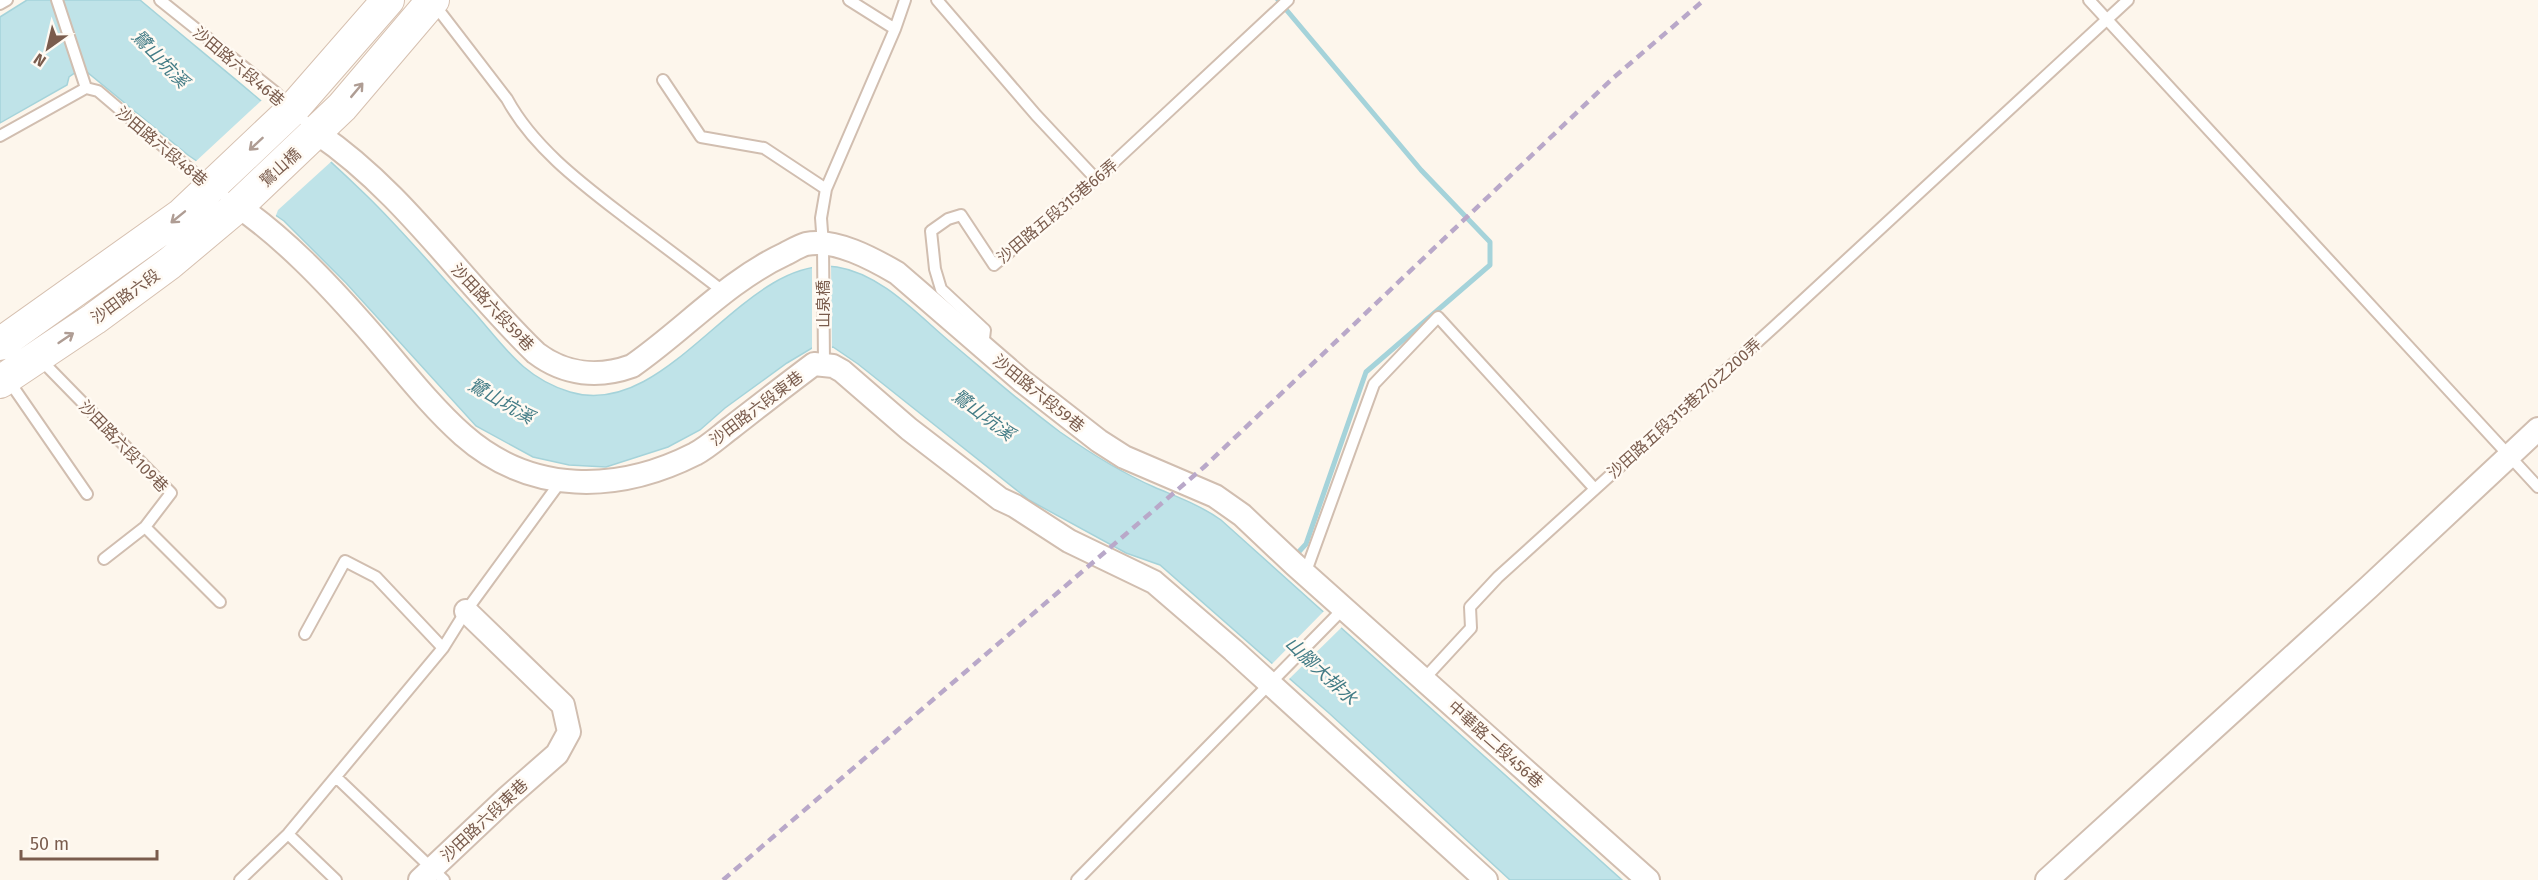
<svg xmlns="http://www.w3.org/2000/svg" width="2538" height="880" viewBox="0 0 2538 880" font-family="'Fira Sans','Noto Sans TC',sans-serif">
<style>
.water{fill:#bfe3e8;stroke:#a5d3da;stroke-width:1.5}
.pier{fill:#fdf6ec}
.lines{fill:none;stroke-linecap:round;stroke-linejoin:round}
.stream{stroke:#a5d3da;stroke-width:5}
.lane-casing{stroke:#d1beb0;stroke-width:14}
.street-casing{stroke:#d1beb0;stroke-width:26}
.secondary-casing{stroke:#d6c0b0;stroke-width:34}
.lane{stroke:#fff;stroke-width:10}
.street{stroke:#fff;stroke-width:22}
.secondary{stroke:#fff;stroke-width:32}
.rail{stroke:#b9a8c9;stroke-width:4.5;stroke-dasharray:9 6;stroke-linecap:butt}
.oneway{stroke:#af9d94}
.labels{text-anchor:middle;stroke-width:5;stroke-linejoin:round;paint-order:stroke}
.street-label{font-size:16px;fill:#7a5c4d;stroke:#fffaf3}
.water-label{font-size:18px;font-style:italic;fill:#437c86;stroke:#fffaf3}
</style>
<rect width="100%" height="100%" fill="#fdf6ec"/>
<path class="water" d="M27 0H140C216 64 295 126 367 196 404 232 438 273 473 311 504 346 523 378 570 392 669 422 743 254 837 267 881 274 917 314 949 341 986 372 1022 404 1060 432 1090 453 1120 472 1154 487 1177 497 1200 505 1221 520L1622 880H1510L1330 714 1160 565 1126 553 1029 500 858 364 833 347 812 348 787 363 725 408 700 430 668 447 606 467 569 465 533 457 476 426 346 283 284 221 188 155 82 68 69 77 67 85 0 123V17Z"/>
<path class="pier" d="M262 100 333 160 278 210 275 218 194 163Z
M831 264 832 350 812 351V265Z
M1325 610 1343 626 1287 681 1270 666Z"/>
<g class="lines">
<path class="stream" d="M1278 0 1421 170 1490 242V265L1366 372 1306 544 1295 556"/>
<defs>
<path id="lane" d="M57 0 86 88
M160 0 275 92 315 131
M849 0 895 29
M937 0 1036 115 1096 179
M2089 0 2538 487
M0 4 7 0
M434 4 507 99C534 149 585 186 629 220 661 244 693 268 724 292
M663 80 701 137 764 148 826 189
M86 88 98 91 191 170 236 205
M0 136 86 88
M983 347 985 330 941 289 935 269 931 231 948 219 961 215 994 265 1096 179 1288 0
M40 359 171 493 145 527 104 559
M824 364 823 245 821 218 826 189 895 29 905 0
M9 381 87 494
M145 527 220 602
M1305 574 1374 384 1438 317 1594 488
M305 634 345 561 376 577 443 648
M1424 679 1471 628 1470 607 1498 577 1775 326 2128 0
M337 778 444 880
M288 834 336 880
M240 880 288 834 443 648 466 611 561 481
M1077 880 1344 608"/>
<path id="street" d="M317 133C404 192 462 282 536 353 565 375 599 378 632 366 684 330 727 281 785 254 791 251 799 246 806 244 835 238 873 259 897 273L1022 381 1099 441 1124 457 1215 496 1242 515 1294 564 1648 880
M238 206C285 239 325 281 363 324 396 361 426 402 463 435 531 495 618 493 695 454 708 447 720 436 732 427 759 406 787 384 814 364L833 366 842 371 909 429 1000 499 1015 506 1069 541 1154 582 1233 650 1486 880
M420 880 508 797 557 754 569 732 563 705 466 611
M2047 880 2369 587 2538 429"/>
<path id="secondary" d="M0 344 181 215 292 110 388 0
M0 382 94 319 170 263 238 206 342 107 433 0"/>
</defs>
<use href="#lane" class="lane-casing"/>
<use href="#street" class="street-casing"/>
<use href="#secondary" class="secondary-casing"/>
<use href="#lane" class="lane"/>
<use href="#street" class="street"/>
<use href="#secondary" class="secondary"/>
<path class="rail" d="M723 880 1204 467 1612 79 1704 0"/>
</g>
<defs><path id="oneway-shaft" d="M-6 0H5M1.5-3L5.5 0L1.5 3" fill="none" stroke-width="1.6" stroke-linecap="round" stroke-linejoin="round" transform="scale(1.5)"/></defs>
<g class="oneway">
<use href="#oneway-shaft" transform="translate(357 90) rotate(-50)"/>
<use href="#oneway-shaft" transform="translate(256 144) rotate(137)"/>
<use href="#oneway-shaft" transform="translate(178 217) rotate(141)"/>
<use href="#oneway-shaft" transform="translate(66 338) rotate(-34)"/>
</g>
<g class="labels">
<g class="street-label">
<text transform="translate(239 66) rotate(40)" y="6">沙田路六段46巷</text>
<text transform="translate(162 146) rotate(40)" y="6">沙田路六段48巷</text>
<text transform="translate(280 167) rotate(-42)" y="6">鷺山橋</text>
<text transform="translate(1057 211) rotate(-40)" y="6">沙田路五段315巷66弄</text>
<text transform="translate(125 296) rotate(-36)" y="6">沙田路六段</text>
<text transform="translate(823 304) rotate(-90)" y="6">山泉橋</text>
<text transform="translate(493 307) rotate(47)" y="6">沙田路六段59巷</text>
<text transform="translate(1039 393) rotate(39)" y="6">沙田路六段59巷</text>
<text transform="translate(756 408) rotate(-37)" y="6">沙田路六段東巷</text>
<text transform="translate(1684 408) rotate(-42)" y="6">沙田路五段315巷270之200弄</text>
<text transform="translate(124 446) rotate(46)" y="6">沙田路六段109巷</text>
<text transform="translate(1496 744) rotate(42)" y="6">中華路二段456巷</text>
<text transform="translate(484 820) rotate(-43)" y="6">沙田路六段東巷</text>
</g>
<g class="water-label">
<text transform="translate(160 59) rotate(46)" y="6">鷺山坑溪</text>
<text transform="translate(501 401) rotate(30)" y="6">鷺山坑溪</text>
<text transform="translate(983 415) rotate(37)" y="6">鷺山坑溪</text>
<text transform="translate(1321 671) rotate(43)" y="6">山腳大排水</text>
</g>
</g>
<g transform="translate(48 48) rotate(214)" stroke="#fffaf3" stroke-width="4.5" paint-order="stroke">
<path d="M0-4.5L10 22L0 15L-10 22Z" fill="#7a5c4d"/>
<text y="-9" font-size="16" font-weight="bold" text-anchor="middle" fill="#7a5c4d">N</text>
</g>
<path d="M21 850v9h136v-9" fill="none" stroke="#7a5c4d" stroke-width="3"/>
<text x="30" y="850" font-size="18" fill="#7a5c4d" stroke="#fffaf3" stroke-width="4.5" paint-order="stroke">50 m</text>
</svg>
